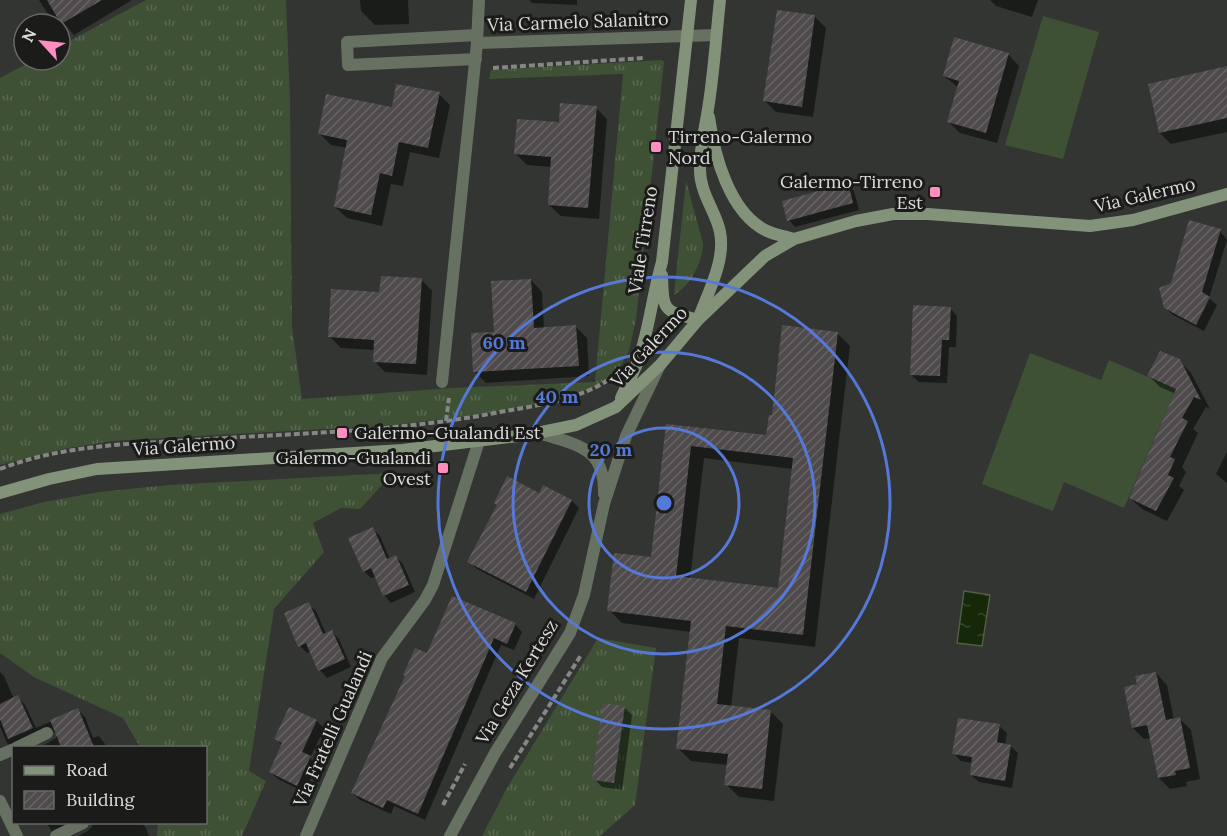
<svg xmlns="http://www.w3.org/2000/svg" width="1227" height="836" viewBox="0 0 1227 836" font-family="Lora,serif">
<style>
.grass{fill:url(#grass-tufts)}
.pitch{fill:#3f5135}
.water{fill:url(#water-ripples);stroke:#515e47;stroke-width:1.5}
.shadow{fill:#0007;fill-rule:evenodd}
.building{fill:url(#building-hatch);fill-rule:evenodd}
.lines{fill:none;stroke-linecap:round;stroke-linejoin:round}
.path{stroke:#858784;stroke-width:4;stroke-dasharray:6 3;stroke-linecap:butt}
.lane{stroke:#677161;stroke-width:12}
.street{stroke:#677161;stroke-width:12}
.secondary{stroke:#83937a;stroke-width:12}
.ring{fill:none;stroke:#5679d9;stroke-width:3}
.poi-dot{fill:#fd8ec0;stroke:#1b1c1a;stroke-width:2}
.labels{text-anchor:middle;stroke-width:6;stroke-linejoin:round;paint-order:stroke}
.street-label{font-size:18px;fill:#dcdddb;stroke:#1b1c1a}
.poi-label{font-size:18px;fill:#dcdddb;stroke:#1b1c1a;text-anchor:start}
.centre{fill:#5679d9;stroke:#1b1c1a;stroke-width:3}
.ring-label{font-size:18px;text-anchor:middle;font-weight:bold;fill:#5679d9;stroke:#1b1c1a;stroke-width:6;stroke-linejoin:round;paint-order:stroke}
</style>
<defs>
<pattern id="grass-tufts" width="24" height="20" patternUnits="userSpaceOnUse" patternTransform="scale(1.5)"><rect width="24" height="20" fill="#3f5135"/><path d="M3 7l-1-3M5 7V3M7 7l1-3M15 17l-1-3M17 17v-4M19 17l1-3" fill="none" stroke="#5a6a52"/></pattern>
<pattern id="water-ripples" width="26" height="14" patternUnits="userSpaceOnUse" patternTransform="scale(1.5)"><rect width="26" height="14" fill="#152807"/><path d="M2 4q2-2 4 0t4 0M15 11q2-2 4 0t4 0" fill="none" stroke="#36472b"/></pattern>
<pattern id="building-hatch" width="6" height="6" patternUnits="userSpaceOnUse" patternTransform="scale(1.5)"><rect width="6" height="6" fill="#4f4b4d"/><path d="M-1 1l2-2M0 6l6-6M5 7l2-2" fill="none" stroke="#686466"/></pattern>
</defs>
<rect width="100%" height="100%" fill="#323531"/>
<path class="grass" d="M146 0H286L290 100 292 327 302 399 452 388 595 382 623 74 489 79 491 70 662 60 664 62 636 319 629 351 617 372 591 389 544 403 469 416 395 425 112 441 63 449 0 465V78L34 60H60V46Z
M686 181 703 243C703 262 690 286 674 295Z
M393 473 360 509 341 508 313 523 324 552 274 609 249 771 266 781 242 836H157L158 823 206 822V748L140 747 123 718 34 677 0 653V514L44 502 99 492 169 485Z
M598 638 656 648 635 805 600 836H482L507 788Z"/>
<path class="pitch" d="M1043 16 1099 32 1063 159 1005 145Z
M1030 353 1101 380 1109 360 1176 389 1124 508 1064 482 1053 511 982 484Z"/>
<path class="water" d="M964 591 990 595 982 646 957 643Z"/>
<path class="shadow" d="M39 0H132L74 35 61 20 57 22 46 11Z
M360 0H408L409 24 375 25 361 11Z
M529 0H577V5L532 3Z
M990 0H1038L1032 17 996 6Z
M778 12 815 17 826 28 813 117 776 112 765 101Z
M1008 54 1019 66 997 143 960 133 949 122 959 88 944 76Z
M1227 68V132L1171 144 1160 133Z
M439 94 450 105 439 158 410 152 403 186 391 184 382 226 347 218 335 207 347 148 331 145 320 134Z
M596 108 607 119 599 219 561 216 549 205 552 167 527 165 516 154 560 124Z
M847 185 854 191 859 210 795 227 789 220Z
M1220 231 1227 240 1209 298 1217 305 1204 331 1173 315 1165 308 1172 284Z
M421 279 432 291 427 375 385 372 374 361 375 350 341 348 330 337 381 294Z
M531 280 542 292 544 329 576 327 587 338 589 376 486 383 475 372 496 334Z
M950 308 957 316 956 347H949L947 383 919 382 911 375Z
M837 333 850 346 815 647 739 638 731 707 770 711 783 724 774 801 739 797 726 784 728 765 691 761 678 748 691 632 622 623 609 610 652 559 668 426 767 437 773 417ZM704 458 793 469 779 590 690 579Z
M1180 361 1191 373 1210 409 1206 407 1193 429 1198 433 1182 467 1186 472 1179 486 1184 490 1167 521 1142 509 1130 498 1176 394 1160 387 1149 376Z
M1227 452V483L1216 474Z
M544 487 572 501 579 508 534 599 477 569 469 562 540 495Z
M372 529 380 536 390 560 396 557 403 564 415 592 391 603 384 595 376 577 371 578 364 571Z
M308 604 316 611 326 634 332 632 339 639 351 667 327 678 320 670 311 651 307 653 300 646Z
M515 624 522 632 514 650 501 645 425 820 394 806 391 814 360 800 352 793 428 655Z
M0 672 4 676 14 699 18 697 25 705 36 728 78 710 85 717 93 738 99 736 108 748H39L56 738V733L52 732 14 749 7 743 0 727Z
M1156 673 1167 685 1174 720 1180 719 1191 730 1200 779 1186 782 1187 786 1170 789 1159 778 1151 738 1144 739 1133 728 1139 686Z
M624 707 632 715 622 790 602 787 594 779Z
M290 709 317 721 324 729 310 758 317 765 304 792 278 779 270 772 283 746 276 739Z
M999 726 1007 733 1005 745 1010 746 1018 753 1012 788 979 782 971 775 973 763 961 761 953 753Z
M46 822H88L55 836Z
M91 822H141L146 828 149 836H78L88 831 93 825Z"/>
<path class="building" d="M47 0H102L61 24Z
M777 10 815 15 802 107 763 101Z
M954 37 1009 53 986 133 947 122 959 81 943 76Z
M1227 66V118L1159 133 1148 84Z
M396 84 440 92 428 148 399 142 392 176 380 173 371 215 334 207 347 140 318 134 326 94 392 107Z
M560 103 597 106 588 208 548 205 551 157 514 154 517 119 559 122Z
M848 183 853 203 787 221 782 201Z
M1189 220 1221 229 1202 292 1210 297 1196 325 1164 308 1159 288 1171 283Z
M381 276 422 278 416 364 373 362 374 340 328 337 331 289 379 292Z
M531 279 534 328 576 325 579 366 473 372 471 333 494 332 491 281Z
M913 305 951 307 949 340H942L940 376 910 375Z
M782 325 838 332 803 635 726 626 717 704 771 710 762 789 724 785 728 754 676 749 691 621 607 611 614 553 651 557 666 424 766 435 769 415H772ZM691 446 793 458 778 588 676 576Z
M1160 351 1180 359 1201 400 1194 397 1182 418 1188 421 1170 457 1175 459 1168 475 1174 478 1156 511 1129 498 1176 389 1147 376Z
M507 476 539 493 543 485 572 500 526 592 467 562 497 505 494 503Z
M373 527 387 559 396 555 409 585 383 596 371 568 363 572 348 538Z
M452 596 516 623 507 644 494 638 418 814 387 800 383 808 351 793 405 676 403 675 415 648 427 653Z
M309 602 323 634 332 630 345 659 318 671 306 643 298 647 284 613Z
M1156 672 1166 720 1180 717 1190 768 1175 771 1176 775 1158 778 1147 725 1132 728 1124 687 1137 684 1135 676Z
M18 695 33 728 8 739 0 719V704Z
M603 703 625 706 614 783 592 780Z
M289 707 317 720 302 752 311 756 297 786 269 772 282 743 274 739Z
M78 708 94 747H61L50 720Z
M958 718 1000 724 997 742 1011 745 1005 781 970 775 972 757 952 754Z"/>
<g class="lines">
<path class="path" d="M493 68 644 58
M446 421 449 398
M0 469C62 445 128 444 193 440 295 433 399 432 500 412 538 405 576 401 608 380
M510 768 581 655
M443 805 465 764"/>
<path class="lane" d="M476 59 348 65 347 42 477 35
M442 382 477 43
M16 748 47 733
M0 755 14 749
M56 836 83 823"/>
<path class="street" d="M479 0 477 43 716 35
M539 433C577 445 605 447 604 494
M0 801 17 836
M306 836 382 658 425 600 433 585 479 441
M450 836 495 753 570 633 584 595 604 504 626 436 659 367"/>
<path class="secondary" d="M709 117C714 154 729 213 767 231 775 235 785 236 794 239
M662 275C663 311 663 311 698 320 707 294 726 261 720 232 716 211 699 193 700 167 700 147 705 129 708 109 714 73 716 36 720 0
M621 398C627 384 636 370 640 355 650 324 653 292 662 262L691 0
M0 493 49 479 97 469 402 450 527 435 576 425 616 407 661 364 698 320 765 256 794 239 856 221 893 214H928L1090 226 1133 220 1227 194"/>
</g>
<g class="ring">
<circle cx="664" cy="503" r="75"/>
<circle cx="664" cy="503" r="151"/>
<circle cx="664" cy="503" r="226"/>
</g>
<g class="poi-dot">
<rect x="650" y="141" width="12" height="12" rx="3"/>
<rect x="929" y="186" width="12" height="12" rx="3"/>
<rect x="336" y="427" width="12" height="12" rx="3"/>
<rect x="437" y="462" width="12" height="12" rx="3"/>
</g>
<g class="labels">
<g class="street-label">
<text transform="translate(578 22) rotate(-2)" y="6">Via Carmelo Salanitro</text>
<text transform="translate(1145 195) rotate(-13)" y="6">Via Galermo</text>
<text transform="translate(643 240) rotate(-81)" y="6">Viale Tirreno</text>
<text transform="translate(649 347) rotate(-47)" y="6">Via Galermo</text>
<text transform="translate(184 446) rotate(-4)" y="6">Via Galermo</text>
<text transform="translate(517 682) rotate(-59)" y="6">Via Geza Kertesz</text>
<text transform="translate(333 729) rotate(-66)" y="6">Via Fratelli Gualandi</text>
</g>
<g class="poi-label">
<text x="668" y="143">Tirreno-Galermo<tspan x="668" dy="21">Nord</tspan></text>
<text x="923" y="188" text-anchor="end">Galermo-Tirreno<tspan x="923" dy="21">Est</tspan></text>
<text x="354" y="439">Galermo-Gualandi Est</text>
<text x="431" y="464" text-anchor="end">Galermo-Gualandi<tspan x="431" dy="21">Ovest</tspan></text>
</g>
</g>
<circle cx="664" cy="503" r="9" class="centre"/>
<g class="ring-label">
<text x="504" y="349">60 m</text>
<text x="557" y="403">40 m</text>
<text x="611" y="456">20 m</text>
</g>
<rect x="12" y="746" width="195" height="78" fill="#1b1c1a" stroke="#686967" stroke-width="1.5"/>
<rect x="24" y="766" width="30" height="9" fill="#83937a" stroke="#686967" stroke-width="1.5"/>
<text x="66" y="776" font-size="18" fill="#dcdddb">Road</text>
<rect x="24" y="791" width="30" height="18" fill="url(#building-hatch)" stroke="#686967" stroke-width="1.5"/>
<text x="66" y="806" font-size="18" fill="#dcdddb">Building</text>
<g transform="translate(42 42) rotate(297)"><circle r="28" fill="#1b1c1a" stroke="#686967" stroke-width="1.5"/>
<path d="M0-4.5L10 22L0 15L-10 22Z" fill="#fd8ec0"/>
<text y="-9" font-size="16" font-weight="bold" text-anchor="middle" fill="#dcdddb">N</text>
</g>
</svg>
